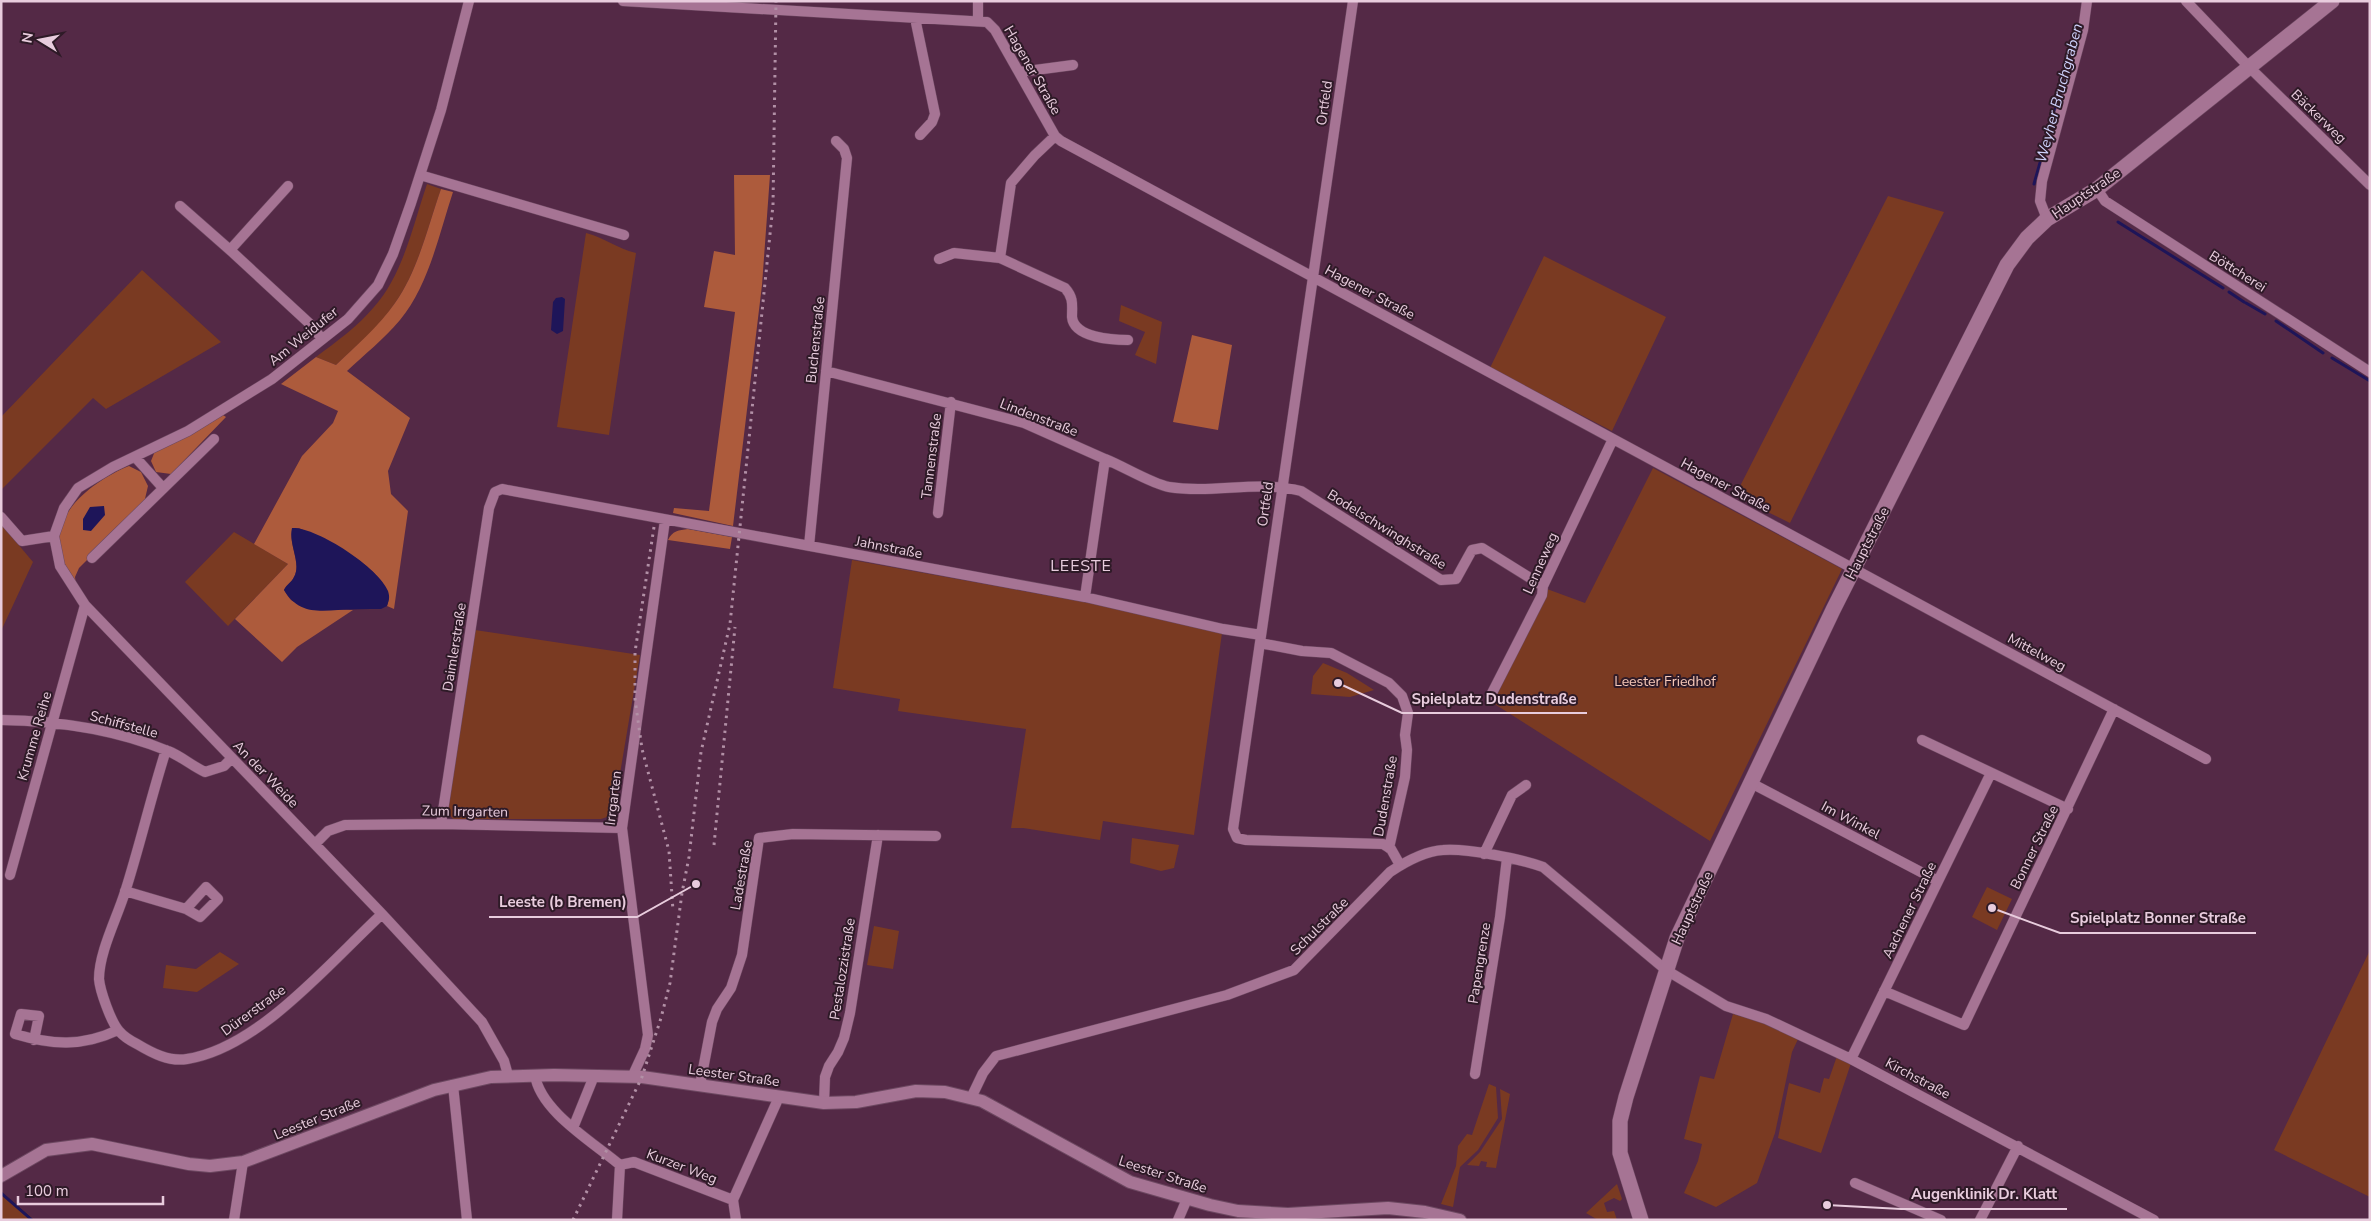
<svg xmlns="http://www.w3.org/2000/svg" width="2371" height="1221" viewBox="0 0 2371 1221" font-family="'Nunito Sans',sans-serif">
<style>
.green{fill:#7a3a22}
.forest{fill:#ad5b3c}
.water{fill:#1e1559}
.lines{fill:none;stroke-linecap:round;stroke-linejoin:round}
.stream{stroke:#1e1559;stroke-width:3}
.minor-casing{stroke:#6d4861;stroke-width:11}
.tertiary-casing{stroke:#6d4861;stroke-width:14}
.secondary-casing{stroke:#6d4861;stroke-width:16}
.minor{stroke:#a67494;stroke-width:10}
.tertiary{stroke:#a67494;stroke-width:12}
.secondary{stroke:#a67494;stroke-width:15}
.rail{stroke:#b290a6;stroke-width:3;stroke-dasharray:2.5 5;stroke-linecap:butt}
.labels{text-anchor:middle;stroke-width:4;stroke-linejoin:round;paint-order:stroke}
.street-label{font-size:14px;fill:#e8ccdd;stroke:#2e1a27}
.park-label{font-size:14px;fill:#f9cab9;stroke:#2e1a27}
.water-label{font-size:15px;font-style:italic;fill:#cfd3fd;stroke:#2e1a27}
.quarter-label{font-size:16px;letter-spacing:1px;fill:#e8ccdd;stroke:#2e1a27}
.leader{fill:none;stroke:#e8ccdd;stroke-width:2}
.callout-dot{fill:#e8ccdd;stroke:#2e1a27;stroke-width:2}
.callout-label{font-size:15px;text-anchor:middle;font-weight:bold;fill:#e8ccdd;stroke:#2e1a27;stroke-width:4;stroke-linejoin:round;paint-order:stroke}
</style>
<rect width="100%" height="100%" fill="#542946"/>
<path class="green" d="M427 184 441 189C428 226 418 271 395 303 379 327 356 346 336 365L316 357C336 342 357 327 374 307 403 275 413 225 427 184Z
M1888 196 1944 212 1790 523 1735 496Z
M586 233C605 238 616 248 636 253L609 435 557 427Z
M1544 256 1666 317 1612 431 1490 368Z
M142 270 221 342 106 409 93 398 1 490V417Z
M1121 305 1162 322 1156 364 1135 355 1145 332 1119 321Z
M1653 468 1842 569 1710 841 1493 703 1547 589 1585 603Z
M1 524 33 562 1 631Z
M234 532 288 564 228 626 185 582Z
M852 560 1090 603 1222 633 1194 835 1103 821 1100 840 1023 828H1011L1026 729 898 711 900 699 833 688Z
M475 630 640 655 613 815 601 819H453L447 811Z
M1323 663 1347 673 1374 690 1350 697 1311 694 1313 676Z
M1132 838 1179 845 1174 868 1161 871 1130 863Z
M1987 887 2012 899 1997 930 1972 917Z
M874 926 899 931 893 969 867 965Z
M2370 950V1197L2274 1150Z
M220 952 239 964 197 992 163 988 166 965 196 969Z
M1733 1014 1764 1022 1799 1037 1792 1052 1775 1133 1757 1183 1716 1207 1684 1193 1698 1161 1702 1144 1684 1139 1700 1076 1714 1079Z
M1837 1056 1851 1063 1821 1153 1778 1138 1789 1083 1820 1093 1824 1078 1829 1079Z
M1489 1084 1496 1087 1498 1118 1478 1150 1460 1167 1453 1207 1441 1204 1456 1166 1458 1146 1467 1134 1472 1135Z
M1500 1089 1510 1094 1496 1168 1486 1167 1487 1162 1481 1161 1479 1166 1467 1165 1480 1152 1502 1119Z
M1617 1184 1622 1199 1620 1201 1614 1198 1604 1203 1607 1212 1614 1211 1617 1220H1598L1586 1213Z
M1 1191 35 1220H1Z"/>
<path class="forest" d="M734 175H770L762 285 733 526 673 513 674 508 709 511 735 312 704 307 714 251 735 255Z
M441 189 453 192C439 234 429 285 400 320 384 339 364 355 347 371L410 418 388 471 391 494 408 511 394 609 387 606 389 598C387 593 385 585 381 581 361 555 327 542 299 528H293C287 544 302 562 294 577 292 582 286 585 284 590 286 593 288 597 291 600 298 606 342 610 353 610L297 647 282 662 235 619 288 564 254 544 302 456 333 423 338 411 281 384 316 357 336 365C356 346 379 326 395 303 418 271 428 226 441 189Z
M1192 335 1232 345 1218 430 1173 422Z
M223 415 226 417 171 474 156 472 151 461 155 451Z
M129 466 141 472 148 486 144 503 79 568 75 577 76 585C71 577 65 569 62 561 44 517 94 480 129 466Z
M688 529 732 537 730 549 668 540C672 531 679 530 688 529Z"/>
<path class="water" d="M562 297 565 299 563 331 557 334 551 330 553 302 556 298Z
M104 506 105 515 91 531 83 530V519L90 507Z
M292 528C317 527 379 568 388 591 390 597 389 600 387 606L381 609C367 609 352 609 338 610 315 612 297 612 284 590 286 585 292 582 294 577 302 563 288 544 292 528Z"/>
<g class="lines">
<path class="stream" d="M2034 184 2073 47
M2118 222 2223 288
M2229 292 2244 302
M2246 303 2265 314
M2276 321 2323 353
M2332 358 2370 381
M1 1193 32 1220"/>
<defs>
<path id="minor" d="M623 1 987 22 995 30 1055 136 1061 141 2206 759
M1353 1 1233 829 1237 838 1246 840 1383 844 1391 849 1400 865
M2186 1 2249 67 2370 185
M915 18 935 114 932 122 920 135
M978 21V1
M1020 72 1073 65
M420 175 624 235
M288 186 230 250 310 324 322 339
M2097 189 2105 201 2370 372
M180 206 230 250
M2047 219 2040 201 2042 181 2083 30 2087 1
M1000 258 1065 288C1074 298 1072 305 1072 317 1074 338 1113 340 1128 340
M939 259 954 253 1000 258 1011 183 1035 155 1055 136
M826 371 1024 423 1105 459 1085 597
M136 458 163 488
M1105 459C1123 466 1152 484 1169 487 1213 494 1258 480 1301 491L1441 580 1456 579 1472 550 1482 548 1543 586
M938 513 951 402
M1 517 22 541 54 536
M54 536 64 508 78 488 113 467 188 431 272 379 348 319 378 285 393 254 411 203 441 110 469 1
M54 536 60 566 85 605 382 914 482 1022 504 1061 508 1075
M809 546 847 158 844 149 836 141
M92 558 214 439
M1260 643 1302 651 1331 653 1389 683 1402 696 1408 713 1405 735 1407 750 1405 777 1389 848
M1490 697 1542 595 1543 586 1613 439
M1 720C57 721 115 729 168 751 181 756 192 766 205 772L224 766 231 759
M1922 740 2068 809
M166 750C151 797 140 845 125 892 117 918 99 952 99 979 100 991 111 1022 119 1031 124 1037 131 1041 137 1044 152 1053 169 1062 187 1059 259 1048 330 962 382 914
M1751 783 1938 881
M441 824 489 508 495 492 502 489 1085 597 1223 629 1261 635
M315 844 328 831 345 825 441 824 622 828
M1484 854 1512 795 1526 785
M10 875 85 605
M125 891 186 909 200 917 218 899 206 887 186 909
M1884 991 1964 1025 2114 709
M34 1040 39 1016 21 1014 15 1034C52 1045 82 1047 118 1030
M1851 1059 1991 773
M1475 1074 1500 917 1507 858
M535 1075C540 1111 593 1142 620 1165L617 1220
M632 1077 645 1049 648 1035 622 828 665 520
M453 1085 467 1220
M700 1085 712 1022 717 1009 731 988 742 955 759 838 793 834 936 836
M971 1098 983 1073 996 1056 1227 995 1294 970 1390 872C1405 862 1425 851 1443 850 1467 848 1521 859 1543 867L1666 970 1726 1006 1766 1019 1851 1059 2154 1220
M824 1103 825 1077 829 1066 838 1052 844 1038 850 1013 878 835
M573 1128 594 1076
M620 1165 634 1162 733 1200
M1855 1183 1941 1220
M234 1220 243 1162
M736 1220 733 1200 779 1097
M1178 1220 1187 1199
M1980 1220 2018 1146"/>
<path id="tertiary" d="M1 1176 46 1150 92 1144 189 1164 210 1166 243 1162 434 1090 491 1077 554 1075 642 1077 824 1103 856 1102 916 1091 945 1092 982 1101 1130 1182 1210 1205 1238 1211 1288 1214 1388 1208 1425 1212 1460 1220"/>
<path id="secondary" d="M1641 1220 1620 1153V1121L1626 1097 1677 938 1833 610 2007 265 2027 238 2047 219 2097 189 2332 1"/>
</defs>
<use href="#minor" class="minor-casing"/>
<use href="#tertiary" class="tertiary-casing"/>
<use href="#secondary" class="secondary-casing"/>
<use href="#minor" class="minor"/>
<use href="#tertiary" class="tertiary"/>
<use href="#secondary" class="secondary"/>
<path class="rail" d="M654 527 635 652V699L642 749 669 851 673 911
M714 845 735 627
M573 1220 642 1077 661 1018 670 983 682 893 689 857 701 752 730 624 773 205 776 1"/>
</g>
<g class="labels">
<g class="street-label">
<text transform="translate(1033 70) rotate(60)" y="5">Hagener Straße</text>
<text transform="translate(1324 103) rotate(-82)" y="5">Ortfeld</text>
<text transform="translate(2319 116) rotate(44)" y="5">Bäckerweg</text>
<text transform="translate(2086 193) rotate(-34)" y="5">Hauptstraße</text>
<text transform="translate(2238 271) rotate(32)" y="5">Böttcherei</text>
<text transform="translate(1370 292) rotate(28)" y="5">Hagener Straße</text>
<text transform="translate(303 336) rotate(-39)" y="5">Am Weidufer</text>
<text transform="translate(815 340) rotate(-84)" y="5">Buchenstraße</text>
<text transform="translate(1039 417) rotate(21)" y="5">Lindenstraße</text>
<text transform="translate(931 456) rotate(-83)" y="5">Tannenstraße</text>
<text transform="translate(1726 485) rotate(28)" y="5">Hagener Straße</text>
<text transform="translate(1265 504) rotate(-82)" y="5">Ortfeld</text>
<text transform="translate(1387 529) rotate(32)" y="5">Bodelschwinghstraße</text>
<text transform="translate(1867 543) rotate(-63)" y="5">Hauptstraße</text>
<text transform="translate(889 547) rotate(11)" y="5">Jahnstraße</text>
<text transform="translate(1540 563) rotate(-66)" y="5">Lenneweg</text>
<text transform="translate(454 647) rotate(-81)" y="5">Daimlerstraße</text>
<text transform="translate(2037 652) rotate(28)" y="5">Mittelweg</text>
<text transform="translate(124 724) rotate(15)" y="5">Schiffstelle</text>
<text transform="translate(34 736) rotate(-74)" y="5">Krumme Reihe</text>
<text transform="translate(266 774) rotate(46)" y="5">An der Weide</text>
<text transform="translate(1385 796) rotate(-80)" y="5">Dudenstraße</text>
<text transform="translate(613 798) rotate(-83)" y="5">Irrgarten</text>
<text transform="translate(465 811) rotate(1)" y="5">Zum Irrgarten</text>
<text transform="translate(1851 820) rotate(28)" y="5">Im Winkel</text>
<text transform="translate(2034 847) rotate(-64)" y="5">Bonner Straße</text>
<text transform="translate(741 875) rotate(-80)" y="5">Ladestraße</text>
<text transform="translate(1692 908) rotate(-65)" y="5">Hauptstraße</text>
<text transform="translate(1909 910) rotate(-64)" y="5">Aachener Straße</text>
<text transform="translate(1319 926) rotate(-45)" y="5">Schulstraße</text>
<text transform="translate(1479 963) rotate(-81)" y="5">Papengrenze</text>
<text transform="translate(842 969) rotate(-81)" y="5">Pestalozzistraße</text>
<text transform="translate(253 1010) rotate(-36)" y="5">Dürerstraße</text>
<text transform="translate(734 1075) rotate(8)" y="5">Leester Straße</text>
<text transform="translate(1918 1078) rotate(28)" y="5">Kirchstraße</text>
<text transform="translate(317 1118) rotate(-22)" y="5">Leester Straße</text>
<text transform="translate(682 1166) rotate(21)" y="5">Kurzer Weg</text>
<text transform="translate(1163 1174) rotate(18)" y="5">Leester Straße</text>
</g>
<g class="park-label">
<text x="1665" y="686">Leester Friedhof</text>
</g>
<g class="water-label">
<text transform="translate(2059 93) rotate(-75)" y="5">Weyher Bruchgraben</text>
</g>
<g class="quarter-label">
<text x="1081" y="571">LEESTE</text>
</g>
</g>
<path class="leader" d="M1338 683L1402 713H1587M696 884L637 917H489M1992 908L2060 933H2256M1827 1205L1901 1209H2067"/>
<g class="callout-dot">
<circle cx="1338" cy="683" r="5"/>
<circle cx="696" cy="884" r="5"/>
<circle cx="1992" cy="908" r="5"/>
<circle cx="1827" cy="1205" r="5"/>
</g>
<g class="callout-label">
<text x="1494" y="704">Spielplatz Dudenstraße</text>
<text x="563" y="907">Leeste (b Bremen)</text>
<text x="2158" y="923">Spielplatz Bonner Straße</text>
<text x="1984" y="1199">Augenklinik Dr. Klatt</text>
</g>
<rect width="2371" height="1221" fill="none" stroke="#e8ccdd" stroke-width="5"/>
<g transform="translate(40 40) rotate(280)" stroke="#2e1a27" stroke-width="4" paint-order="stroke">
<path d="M0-4L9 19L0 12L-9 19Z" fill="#e8ccdd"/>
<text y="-8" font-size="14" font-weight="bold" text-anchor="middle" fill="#e8ccdd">N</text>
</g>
<path d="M18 1196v8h145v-8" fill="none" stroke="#e8ccdd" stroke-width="2.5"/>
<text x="25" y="1196" font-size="15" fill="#e8ccdd" stroke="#2e1a27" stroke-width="4" paint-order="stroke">100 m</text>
</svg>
